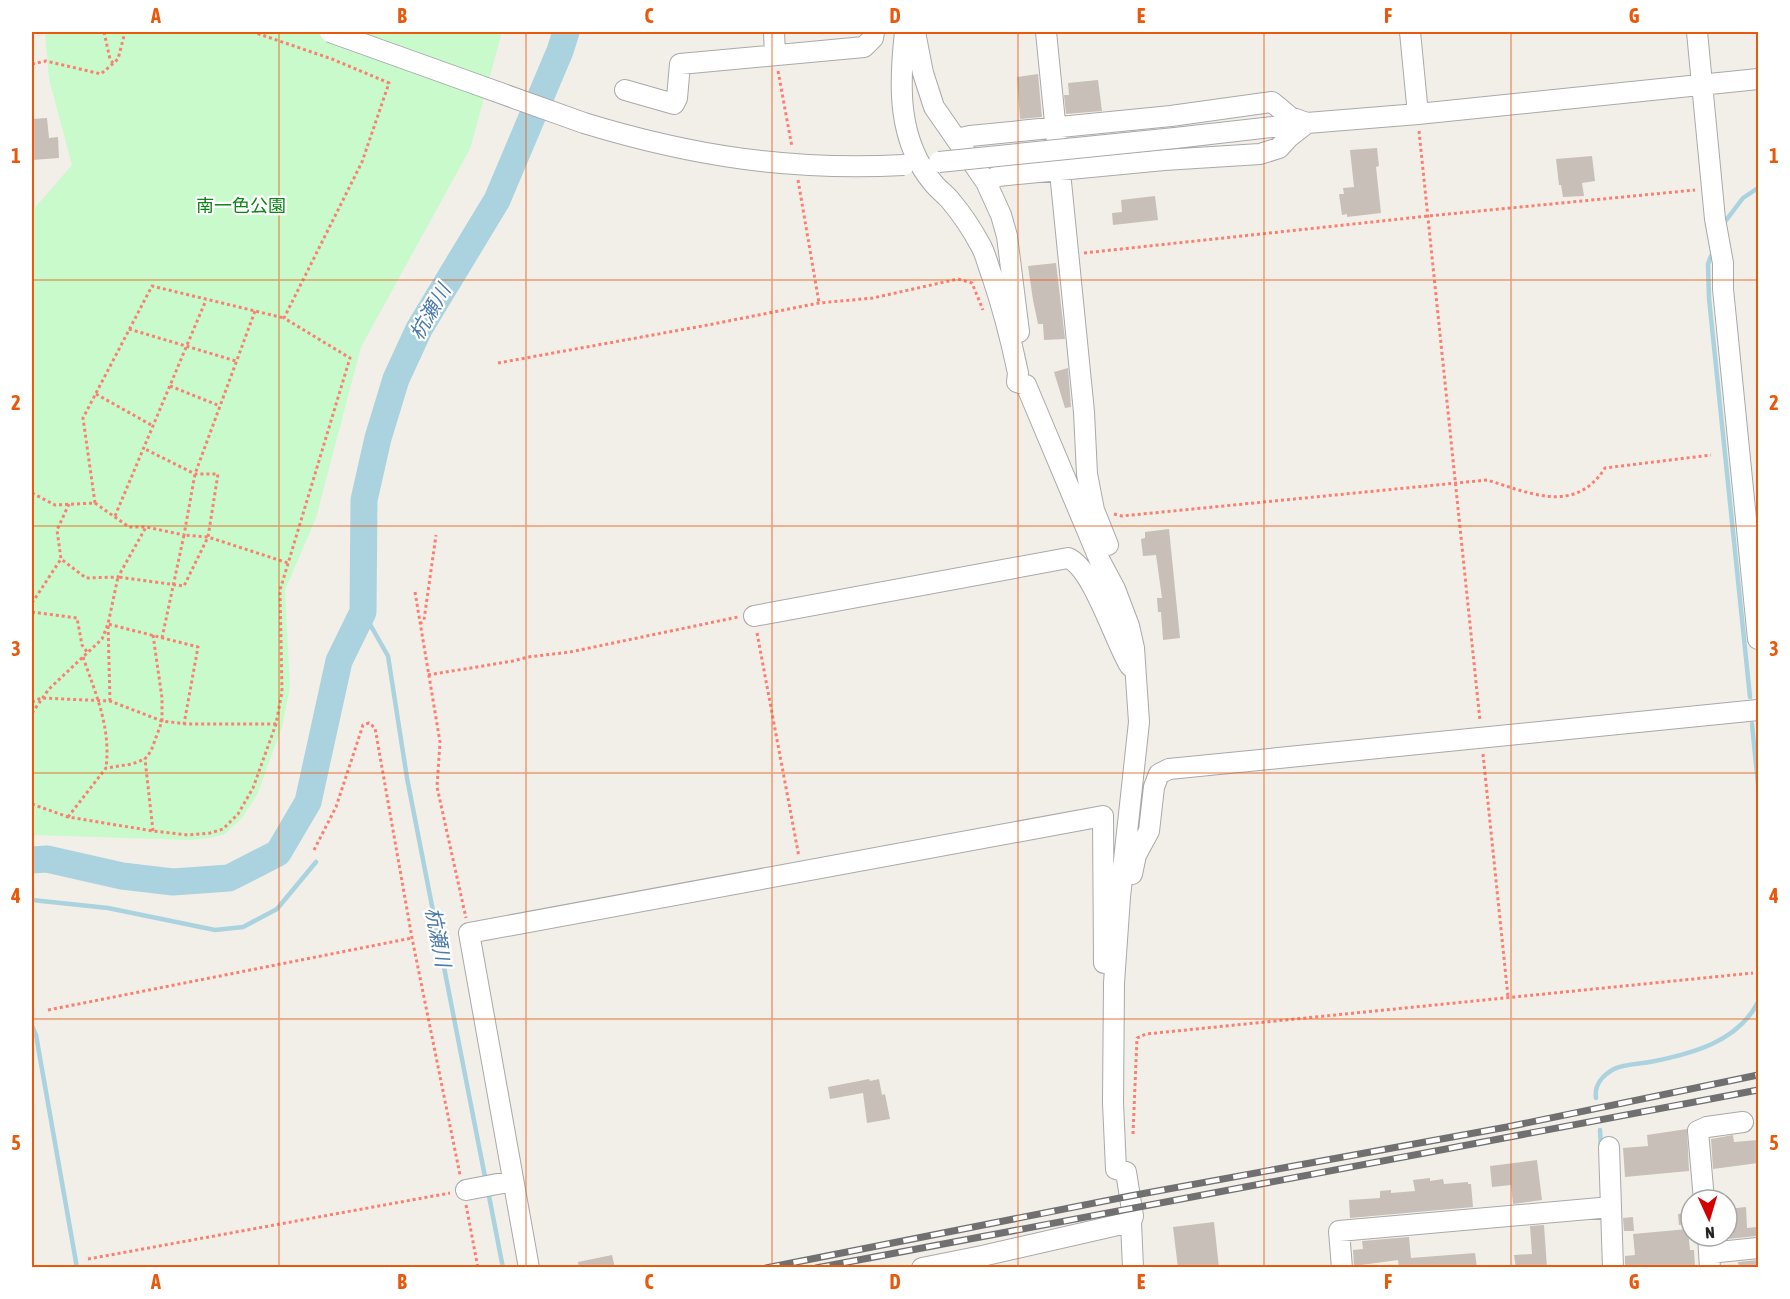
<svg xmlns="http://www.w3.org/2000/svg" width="1790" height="1299" viewBox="0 0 1790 1299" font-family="'Asap Condensed','Noto Sans JP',sans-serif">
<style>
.park{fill:#c8facc}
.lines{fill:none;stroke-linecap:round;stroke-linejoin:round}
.stream{stroke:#aad3df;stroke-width:4.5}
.river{stroke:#aad3df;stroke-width:27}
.building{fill:#c7bfb8}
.minor-casing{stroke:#a9a9a9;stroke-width:22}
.path{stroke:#fa8072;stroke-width:3;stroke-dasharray:3 3;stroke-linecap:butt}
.minor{stroke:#fff;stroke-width:20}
.rail-casing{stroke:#707070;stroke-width:7}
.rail{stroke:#fff;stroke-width:4.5;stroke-dasharray:14;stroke-linecap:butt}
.minor-bridge-casing{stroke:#a9a9a9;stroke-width:22;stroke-linecap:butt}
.minor-bridge{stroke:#fff;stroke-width:20}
.grid{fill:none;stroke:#e8590c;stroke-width:1.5;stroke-opacity:0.55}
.labels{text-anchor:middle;stroke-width:4.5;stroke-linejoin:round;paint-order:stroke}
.park-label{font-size:18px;fill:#0c8416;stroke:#fff}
.water-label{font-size:20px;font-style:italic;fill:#4a7aab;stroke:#fff}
.neatline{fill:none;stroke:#e8590c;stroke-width:2}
.grid-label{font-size:20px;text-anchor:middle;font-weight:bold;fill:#e8590c}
</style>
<rect width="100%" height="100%" fill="#f2efe9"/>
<path class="park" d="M45 32H502L470 149 361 347 316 518 285 590 290 687 282 727 257 795 242 818 225 834 210 838 190 840 32 835V211L72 165 49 79Z"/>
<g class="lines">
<path class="stream" d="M1724 223 1743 198 1758 188
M1711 256 1708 264 1709 298 1750 697
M363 612 388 656 407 778 486 1182
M1752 724 1758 784
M32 900 108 908 215 930 243 927 277 909 316 862
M32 1026 36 1035 77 1268
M1596 1098C1594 1085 1603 1075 1614 1069 1624 1064 1639 1064 1650 1062 1691 1054 1738 1042 1758 1002
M1600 1130 1601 1148
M488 1191 503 1268"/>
<path class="river" d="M32 860 47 859 122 876 173 882 229 878 278 853 308 802 339 661 363 612 364 500 378 438 396 379 419 329 497 200 560 51 566 32"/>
</g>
<path class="building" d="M1038 74 1042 117 1020 119 1017 77Z
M1098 80 1102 111 1066 114 1064 95H1069L1068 83Z
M47 118 49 138 58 137 59 158 32 160V119Z
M1377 148 1379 166 1376 167 1381 213 1347 217V214L1342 215 1339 194H1344L1343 188 1354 187 1350 150Z
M1592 156 1595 181 1582 183 1584 196 1563 197 1561 185H1559L1556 159Z
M1155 196 1158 220 1113 225 1112 213 1122 212 1121 200Z
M1056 263 1065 339 1044 340 1043 324H1038L1033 300 1028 266Z
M1068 368 1071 407 1065 408 1054 372Z
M1169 529 1180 638 1163 640 1161 612H1158L1157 598H1162L1156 555 1143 556 1141 539 1145 538V532Z
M869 1079 870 1081 879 1079 882 1095 885 1094 890 1119 867 1123 863 1093 830 1099 828 1087Z
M1687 1129 1689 1171 1625 1177 1623 1148 1648 1146 1647 1135Z
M1733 1135 1734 1142 1758 1140V1163L1713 1169 1711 1139Z
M1537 1160 1542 1200 1513 1204 1511 1185 1492 1187 1490 1166Z
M1430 1178V1181L1443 1179 1444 1184 1468 1182V1184H1471L1473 1207 1350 1218 1349 1200 1380 1198V1191L1391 1190V1193L1415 1191 1413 1180Z
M1746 1207 1747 1228 1758 1227V1236L1727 1239V1209Z
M1690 1212 1691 1224 1679 1225 1678 1214Z
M1633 1217 1634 1231H1624L1623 1218Z
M1214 1222 1219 1268H1178L1173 1227Z
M1544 1225 1547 1268H1516L1514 1255 1532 1254 1530 1226Z
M1688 1229 1690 1250H1694L1695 1268H1625V1256L1635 1255 1633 1234Z
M1409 1237 1411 1258 1475 1253 1477 1268H1399L1398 1260 1354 1266 1353 1250 1363 1249 1362 1241Z
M612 1255 615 1268H579L578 1262Z
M1758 1260V1268H1739L1738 1262Z"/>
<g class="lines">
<defs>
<path id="minor" d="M774 32 775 55
M905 32C899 85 897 141 934 184 939 190 945 194 950 200 961 213 973 231 981 246 986 255 988 266 992 276 1003 308 1011 340 1018 373L1017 382 1026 385 1100 561 1115 589 1129 626 1134 648 1139 722 1120 897 1114 983 1113 1103 1116 1169 1126 1172 1133 1216 1131 1222 1133 1268
M915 32 923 73 934 107 986 182 1001 215 1007 236 1019 332
M1046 32 1084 412 1087 474 1094 510 1108 545
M1410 32 1418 114
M1697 32 1715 219 1723 263V289L1758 639
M478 85 584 123
M625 90 674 104 677 98 680 64 864 47 873 38 874 32
M1175 138 1307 123 1418 114 1758 79
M956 139 970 136 1171 116 1272 102 1290 117 1307 123
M986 182 998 176 1164 160 1260 154 1279 148 1289 137 1307 123
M754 616 1068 558C1093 568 1115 642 1130 666
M1132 874 1136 855 1149 831 1154 787 1159 774 1169 769 1758 710
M1609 1147 1613 1268
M466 1190 513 1181
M1704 1200 1698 1131 1707 1127 1743 1122
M1708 1236 1710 1268
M1709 1253 1758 1248
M529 1268 469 933 1103 816 1104 963
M922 1268 982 1256 1131 1222
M1342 1268 1339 1231 1611 1207"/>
</defs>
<use href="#minor" class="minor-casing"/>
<path class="path" d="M104 32 110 59 113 63
M32 64 46 61 101 74 118 59 125 32
M778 71 792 147
M1419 131 1480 721
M798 180 819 303
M1084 253 1428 216 1695 190
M129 329 236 361
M498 363 708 325 819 303 873 298 958 279 972 283 983 310
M170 386 220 406
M96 394 153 426
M32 493 55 505 95 503 83 418 152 286 284 318
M95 503 129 527H146L184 535 195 474 255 311
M69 504 57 530 61 559 86 578 118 577 146 527
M1114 514 1122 516 1487 480C1530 493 1575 515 1605 468L1711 455
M115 516 206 300
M415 592 440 742 437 787 466 918
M32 603 61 559
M32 612 77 618 82 645 87 652
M420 624 424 620 436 535
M757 633 799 857
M153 635 162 698V721L187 724H276
M162 638 184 535 208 537 288 563
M83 657C96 695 111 727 106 768
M428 675 513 661 528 657 570 652 738 617
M110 701 108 624 198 647 184 724
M32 702 41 698 110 701 162 721 151 751 145 759 153 831
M32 713 49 689 102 639 108 624 118 577 184 586 208 537 218 474H195L143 448
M1483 754 1508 997
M32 804 68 817 153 831 188 835 210 833 223 829 238 814 253 788 276 724 282 692 280 590 350 358 284 318 362 162 389 83 332 59 253 32
M68 817 106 768 132 764 145 759
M314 850 336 807 363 725 369 723 375 728 412 938 460 1175
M48 1010 412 938
M1133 1134 1137 1038 1146 1034 1753 973
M466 1205 478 1268
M88 1259 450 1193"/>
<use href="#minor" class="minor"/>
<defs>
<path id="rail" d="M766 1268 1130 1196 1507 1127 1758 1075
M816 1268 1758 1090"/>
</defs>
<use href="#rail" class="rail-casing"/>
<use href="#rail" class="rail"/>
<defs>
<path id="minor-bridge" d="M330 32 478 85
M584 123C692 156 790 171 904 165
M939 162 1175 138"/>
</defs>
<use href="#minor-bridge" class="minor-bridge-casing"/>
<use href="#minor-bridge" class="minor-bridge"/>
</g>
<path class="grid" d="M279 32V1268M526 32V1268M772 32V1268M1018 32V1268M1264 32V1268M1511 32V1268M32 280H1758M32 526H1758M32 773H1758M32 1019H1758"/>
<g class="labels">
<g class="park-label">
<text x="241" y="212">南一色公園</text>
</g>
<g class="water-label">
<text transform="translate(430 312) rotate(-60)" y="7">杭瀬川</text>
<text transform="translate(438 937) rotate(79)" y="7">杭瀬川</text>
</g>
</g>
<rect width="1790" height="1299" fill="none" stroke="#ffffff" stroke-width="66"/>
<g transform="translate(1709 1218) rotate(176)"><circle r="28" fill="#ffffff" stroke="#a7a7a7" stroke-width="1.5"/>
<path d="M0-4.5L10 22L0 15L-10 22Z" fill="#d40000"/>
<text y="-9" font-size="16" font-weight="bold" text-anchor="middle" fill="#222222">N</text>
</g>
<rect x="33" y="33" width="1724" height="1233" class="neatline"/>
<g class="grid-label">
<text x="156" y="23">A</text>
<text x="402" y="23">B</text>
<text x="649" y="23">C</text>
<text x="895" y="23">D</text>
<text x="1141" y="23">E</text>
<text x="1388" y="23">F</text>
<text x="1634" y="23">G</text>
<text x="16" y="163">1</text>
<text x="1774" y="163">1</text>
<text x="16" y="410">2</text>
<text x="1774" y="410">2</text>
<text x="16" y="656">3</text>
<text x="1774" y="656">3</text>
<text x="16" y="903">4</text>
<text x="1774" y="903">4</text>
<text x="16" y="1150">5</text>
<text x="1774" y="1150">5</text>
<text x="156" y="1289">A</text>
<text x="402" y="1289">B</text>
<text x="649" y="1289">C</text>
<text x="895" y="1289">D</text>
<text x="1141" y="1289">E</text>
<text x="1388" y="1289">F</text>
<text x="1634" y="1289">G</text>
</g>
</svg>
